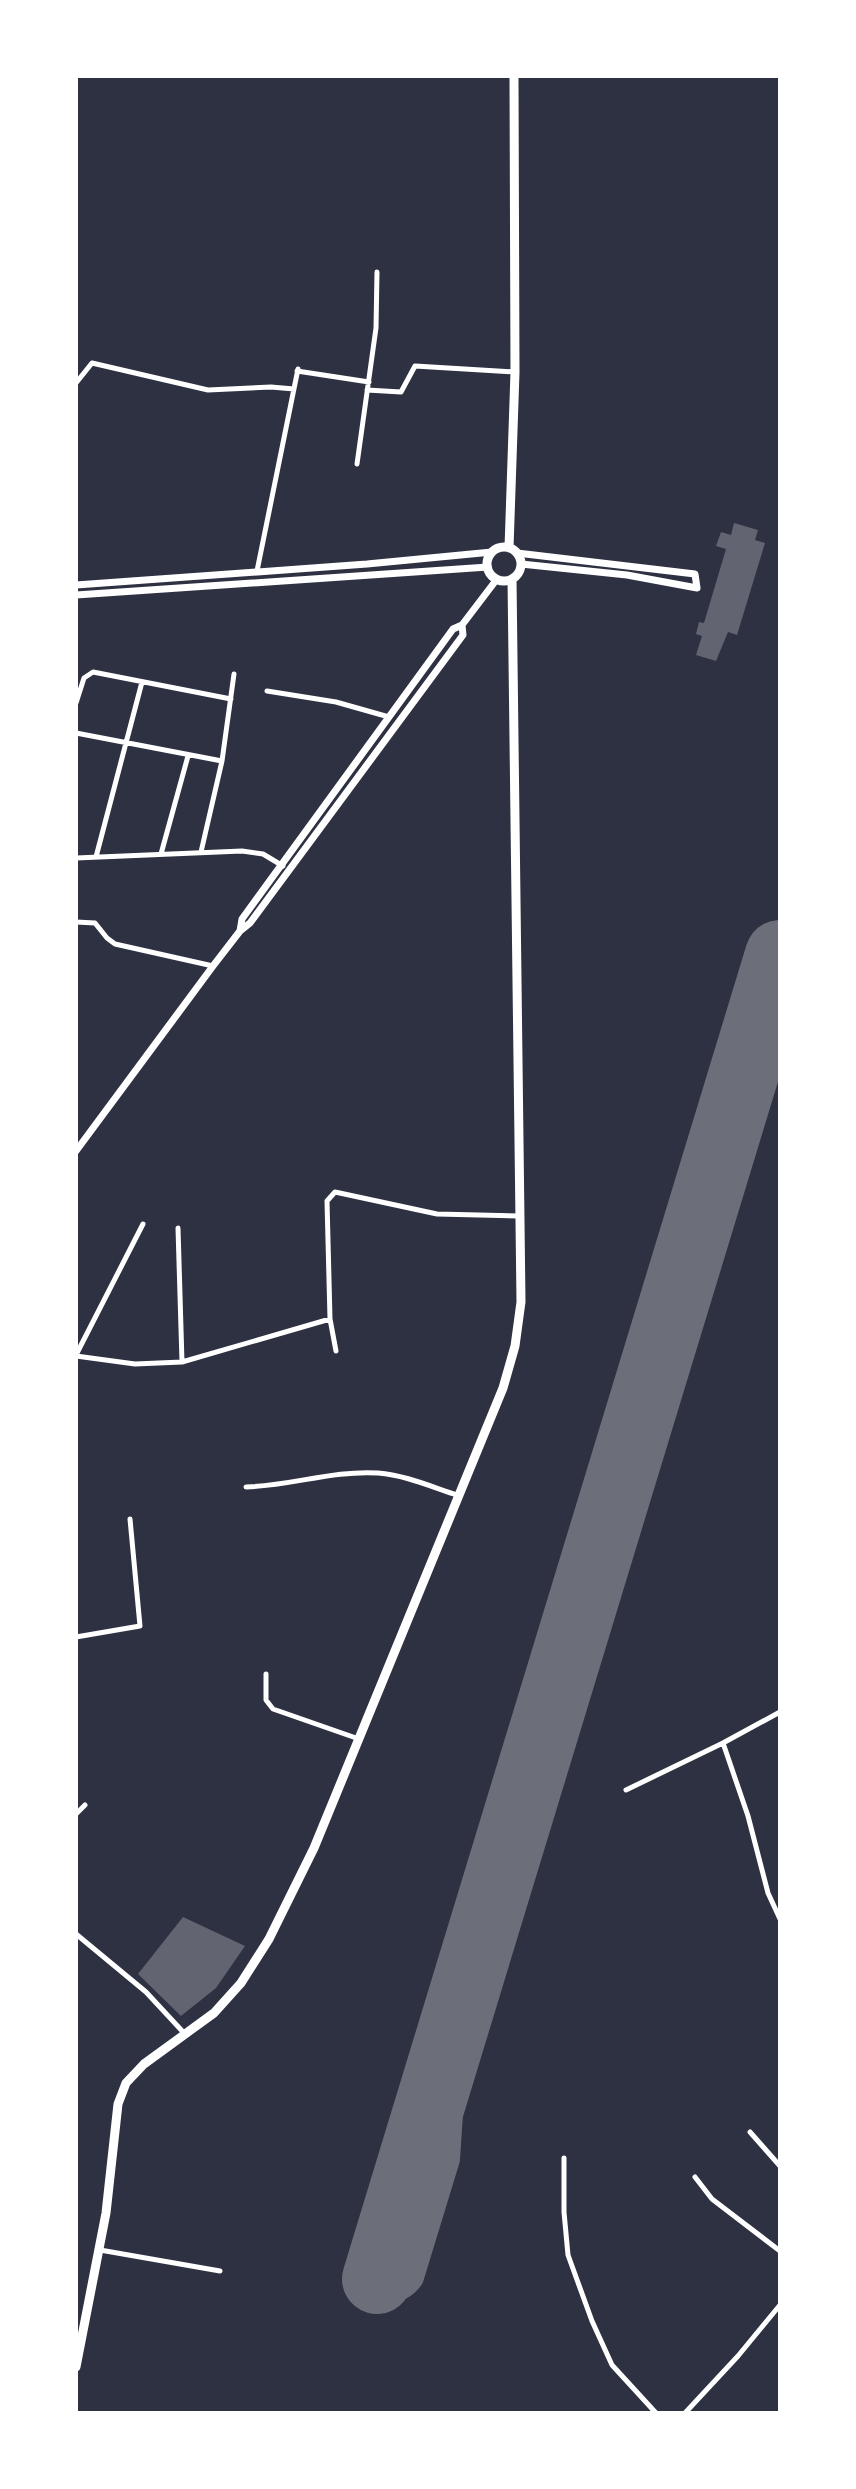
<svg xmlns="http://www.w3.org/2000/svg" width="856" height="2489" viewBox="0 0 856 2489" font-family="Helvetica,sans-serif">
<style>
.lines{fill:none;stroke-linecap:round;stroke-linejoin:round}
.taxiway{stroke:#6c6f7a;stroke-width:28}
.runway{stroke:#6c6f7a;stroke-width:70}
.building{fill:#626471}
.minor{stroke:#fff;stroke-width:5}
.tertiary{stroke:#fff;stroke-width:7}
.trunk{stroke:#fff;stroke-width:9}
</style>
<rect width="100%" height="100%" fill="#2d3142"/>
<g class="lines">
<path class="taxiway" d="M387 2245 373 2256 368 2273C378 2291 397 2294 410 2277L446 2159 455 2022"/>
<path class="runway" d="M377 2279 780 955"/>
</g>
<path class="building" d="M734 523 758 530 755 540 765 543 737 635 728 632 716 661 696 655 702 636 696 634 699 622 704 623 726 549 716 546 721 532 731 535Z
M183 1917 245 1946 216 1988 181 2016 138 1974Z"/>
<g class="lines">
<path class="minor" d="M297 371 369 382
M76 383 92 363 208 390 271 387 294 389
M367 390 401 392 415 366 515 372
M357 464 376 328 377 272
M257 571 298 369
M267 691 336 702 389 717
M76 703 84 678 93 672 231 699
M76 733 222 761
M201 852 222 761 234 674
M161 854 188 756
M96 857 142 682
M76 858 242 851 263 854 283 866
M76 922 95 923 107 938 115 944 213 966
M178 1228 182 1362
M336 1351 330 1319 327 1201 335 1192 437 1214 519 1216
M76 1355 143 1224
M76 1356 135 1364 182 1362 330 1319
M246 1487C290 1486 333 1470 378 1473 405 1475 432 1487 457 1495
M76 1637 140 1626 130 1519
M266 1674V1700L273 1709 359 1739
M780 1712 723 1743 748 1816 768 1893 780 1919
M626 1790 723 1743
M76 1814 85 1805
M76 1934 146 1992 184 2033
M750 2132 780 2166
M564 2158V2212L568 2255 592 2321 612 2365 656 2413
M695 2177 712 2199 780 2251
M100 2250 220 2271
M685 2413 738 2356 780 2305"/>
<path class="tertiary" d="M517 553 695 574 697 588 627 575 521 564
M76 585 367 564 492 552
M76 595 488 567
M240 931 242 919 453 629 462 625 497 579
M76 1151 213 966 240 931 250 923 463 635 462 625"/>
<path class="trunk" d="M487 564a17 17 0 1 1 34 0a17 17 0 1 1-34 0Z
M509 548 515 372 514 76
M76 2367 106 2213 118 2104 126 2083 144 2064 214 2013 241 1983 269 1939 314 1848 503 1388 515 1346 521 1302 512 579"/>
</g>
<rect width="856" height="2489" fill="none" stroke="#ffffff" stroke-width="156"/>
</svg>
